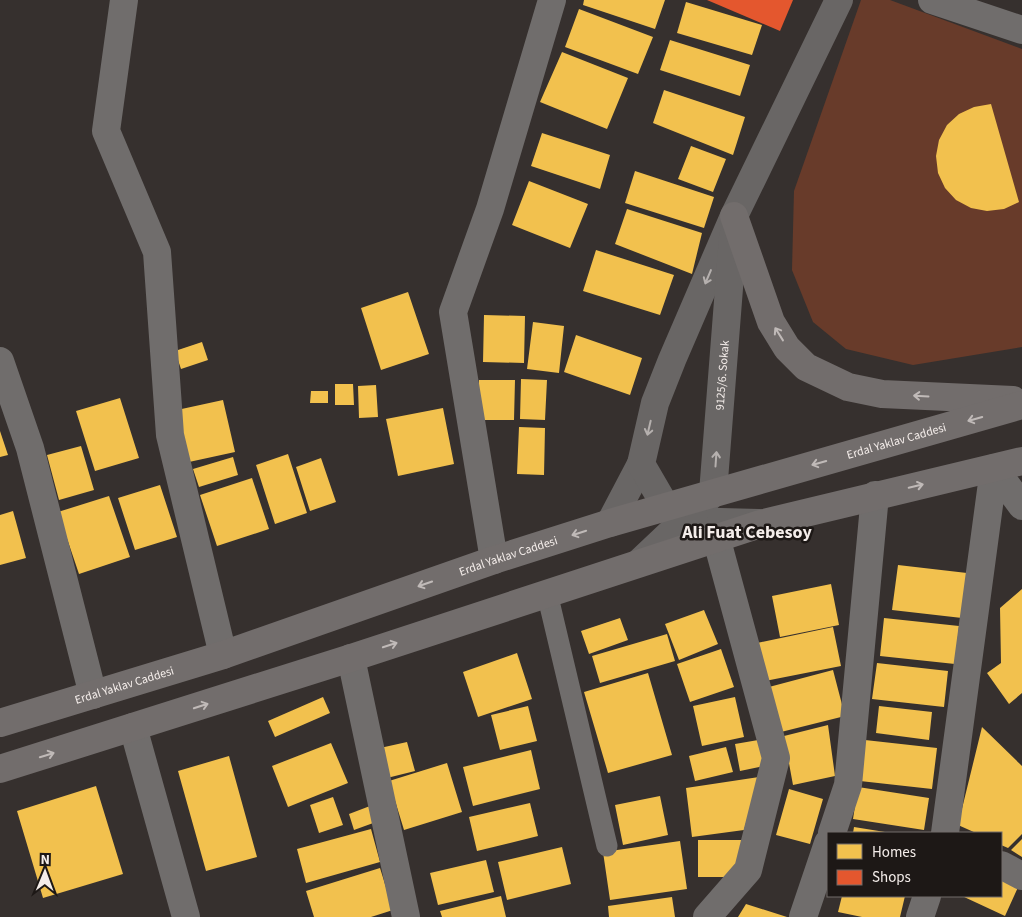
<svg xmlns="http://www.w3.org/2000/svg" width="1022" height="917" viewBox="0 0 1022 917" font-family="'Source Sans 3',sans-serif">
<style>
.green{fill:#683b2a}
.homes{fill:#f2c14e}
.shops{fill:#e4572e}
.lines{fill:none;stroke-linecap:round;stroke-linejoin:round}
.service{stroke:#706d6c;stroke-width:21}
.minor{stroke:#706d6c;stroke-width:28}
.secondary{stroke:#696665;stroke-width:28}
.primary{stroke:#726d6c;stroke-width:28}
.oneway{stroke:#b5b0ae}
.oneway2{stroke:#c0bab8}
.labels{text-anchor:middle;stroke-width:5;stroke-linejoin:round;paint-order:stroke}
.street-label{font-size:12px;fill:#f4edea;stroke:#1d1816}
.district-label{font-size:18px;font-weight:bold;fill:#f4edea;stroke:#1d1816}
</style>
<rect width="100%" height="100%" fill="#36302e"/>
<path class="green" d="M861 0H890L1022 49V347L913 365 846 349 813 322 792 270 794 191Z"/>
<path class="homes" d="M584 0H665L655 29 583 5Z
M686 2 762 25 752 55 677 33Z
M579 9 653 37 638 74 565 47Z
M670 40 750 65 740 96 660 70Z
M562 52 628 78 607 129 540 102Z
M664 90 745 117 733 155 653 123Z
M991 104 1019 202 1004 209 987 211 971 208 956 200 945 188 938 173 936 156 939 140 947 125 959 114 974 107Z
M542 133 610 155 600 189 531 166Z
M691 146 726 159 713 192 678 179Z
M635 171 714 197 704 228 625 203Z
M529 181 588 204 570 248 512 225Z
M627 209 702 233 692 274 615 244Z
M596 250 674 275 660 315 583 291Z
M408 292 429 354 381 370 361 308Z
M484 315 525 316 524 363 483 362Z
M533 322 564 326 559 373 527 369Z
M576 335 642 358 630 395 564 372Z
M202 342 208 360 181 369 175 351Z
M521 379 547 380 545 420 520 419Z
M479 380H515L514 420H478Z
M335 384H353L354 405H335Z
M376 385 378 417 359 418 358 386Z
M311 391H328V403H310Z
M120 398 139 458 95 471 76 411Z
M223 400 235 452 189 462 177 410Z
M443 408 454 464 398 476 386 419Z
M519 427 545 428 544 475 517 474Z
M0 431 8 455 0 457Z
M81 446 94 490 59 500 47 455Z
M288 454 307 513 275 524 256 465Z
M233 457 238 475 199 487 193 469Z
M321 458 336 502 310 511 296 467Z
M252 478 269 529 217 546 200 495Z
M160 485 177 537 135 550 118 498Z
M109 496 130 557 79 574 58 512Z
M13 511 26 558 0 565V515Z
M898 565 967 573 962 618 892 610Z
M831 584 839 625 780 637 772 596Z
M1022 589V693L1009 704 987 673 1001 663 1000 608Z
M704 610 718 644 679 660 665 624Z
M620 618 628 640 589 654 581 631Z
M884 618 959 626 955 664 880 656Z
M833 627 841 666 765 681 757 643Z
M667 634 675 661 600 683 592 656Z
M721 649 734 687 690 702 677 664Z
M517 653 532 699 478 717 463 672Z
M877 663 948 671 944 707 872 699Z
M833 670 845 716 781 732 769 687Z
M648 673 672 755 608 773 584 692Z
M323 697 330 713 275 737 268 721Z
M735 697 744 737 702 746 693 706Z
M528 706 537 741 500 750 491 715Z
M879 706 932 712 929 740 876 733Z
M828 725 835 776 793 785 784 736Z
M982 727 1022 766V834L1008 848 1001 845V833H976L958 825Z
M764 739 769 765 740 771 735 744Z
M865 740 937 748 932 789 860 781Z
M407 742 415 771 387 778 380 748Z
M331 743 348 783 288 807 272 766Z
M726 747 733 772 695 781 689 756Z
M531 750 540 789 473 806 463 767Z
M229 756 257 857 206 871 178 771Z
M447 763 462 812 404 830 389 781Z
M759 777 744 830 692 837 686 788Z
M96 786 123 874 43 898 17 811Z
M858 787 929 798 924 830 853 819Z
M789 789 823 799 810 844 776 835Z
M660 796 668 835 623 845 615 805Z
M333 797 343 825 319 833 310 805Z
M530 803 538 836 477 851 469 817Z
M370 806 376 822 354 830 349 814Z
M854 827 885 832V833H853Z
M371 829 380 862 306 883 297 849Z
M1022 839V857L1011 850Z
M698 840H742L734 877H698Z
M680 841 687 889 610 900 603 852Z
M562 847 571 884 507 900 498 862Z
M486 860 494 892 438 905 430 873Z
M380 868 393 910 371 917H314L306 891Z
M1001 876 1019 885 1005 916 962 896H1001Z
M501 896 506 917H442L440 911Z
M842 896H905L900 917H862L838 912Z
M672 897 675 917H609L608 906Z
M746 904 787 917H738Z"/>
<path class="shops" d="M707 0H793L780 31Z"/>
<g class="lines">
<path class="service" d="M547 593 607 846"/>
<path class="minor" d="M124 0 106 131 157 252 170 435 223 655
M932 0 1022 30
M0 361 30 448 93 695
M994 468 1022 506
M494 560 453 312 490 209 552 0
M351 658 406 917
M133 727 186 917
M832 833 848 785 875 495
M945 833 994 468
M1001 865 1022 876
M707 917 748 870 776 758 716 537
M803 917 828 843
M920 917 927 896"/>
<g class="secondary">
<path d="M610 523 641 464"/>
<path d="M759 523 683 521 666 507 641 464 655 403 672 360 734 216 839 0"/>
<path id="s1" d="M639 563 713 493 733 237"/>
</g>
<g class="primary">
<path d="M734 216 771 322 787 348 806 367 848 387 882 394 1013 400"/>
<path id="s2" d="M0 723 223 655 494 560 610 523 1022 405"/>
<path d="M0 769 351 658 760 524 1022 461"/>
</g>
</g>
<defs><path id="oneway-shaft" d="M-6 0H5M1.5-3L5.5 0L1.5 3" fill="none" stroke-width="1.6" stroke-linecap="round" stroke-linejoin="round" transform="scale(1.25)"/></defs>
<g class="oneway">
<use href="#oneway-shaft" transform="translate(708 277) rotate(113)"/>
<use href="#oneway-shaft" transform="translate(649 428) rotate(103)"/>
<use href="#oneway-shaft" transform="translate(716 459) rotate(-86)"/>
</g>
<g class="oneway2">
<use href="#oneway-shaft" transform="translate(779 334) rotate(-122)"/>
<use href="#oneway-shaft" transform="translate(921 396) rotate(-177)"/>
<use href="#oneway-shaft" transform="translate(975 419) rotate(164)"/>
<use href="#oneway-shaft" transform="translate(819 463) rotate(164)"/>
<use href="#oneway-shaft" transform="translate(916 486) rotate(-13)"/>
<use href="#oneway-shaft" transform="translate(579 533) rotate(162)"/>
<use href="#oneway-shaft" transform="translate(425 584) rotate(161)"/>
<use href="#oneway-shaft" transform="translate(390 645) rotate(-18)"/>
<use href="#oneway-shaft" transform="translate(201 706) rotate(-18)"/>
<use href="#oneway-shaft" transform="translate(47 755) rotate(-17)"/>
</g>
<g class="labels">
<g class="street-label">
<text dy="4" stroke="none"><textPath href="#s1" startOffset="220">9125/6. Sokak</textPath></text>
<text dy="4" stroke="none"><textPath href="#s2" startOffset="940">Erdal Yaklav Caddesi</textPath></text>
<text dy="4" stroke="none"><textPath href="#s2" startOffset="535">Erdal Yaklav Caddesi</textPath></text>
<text dy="4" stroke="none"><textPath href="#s2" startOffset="130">Erdal Yaklav Caddesi</textPath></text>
</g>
<g class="district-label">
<text x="747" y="538">Ali Fuat Cebesoy</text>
</g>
</g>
<rect x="827" y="832" width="175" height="65" fill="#1d1816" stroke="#736d6b"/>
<rect x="837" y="844" width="25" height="15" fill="#f2c14e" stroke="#736d6b"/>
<text x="872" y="857" font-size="15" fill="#f4edea">Homes</text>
<rect x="837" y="870" width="25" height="15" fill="#e4572e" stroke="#736d6b"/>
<text x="872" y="882" font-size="15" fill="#f4edea">Shops</text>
<g transform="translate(45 872) rotate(1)" stroke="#1d1816" stroke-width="4" paint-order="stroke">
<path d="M0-4L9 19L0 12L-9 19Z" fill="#f4edea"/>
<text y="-8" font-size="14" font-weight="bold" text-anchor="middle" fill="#f4edea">N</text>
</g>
</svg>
